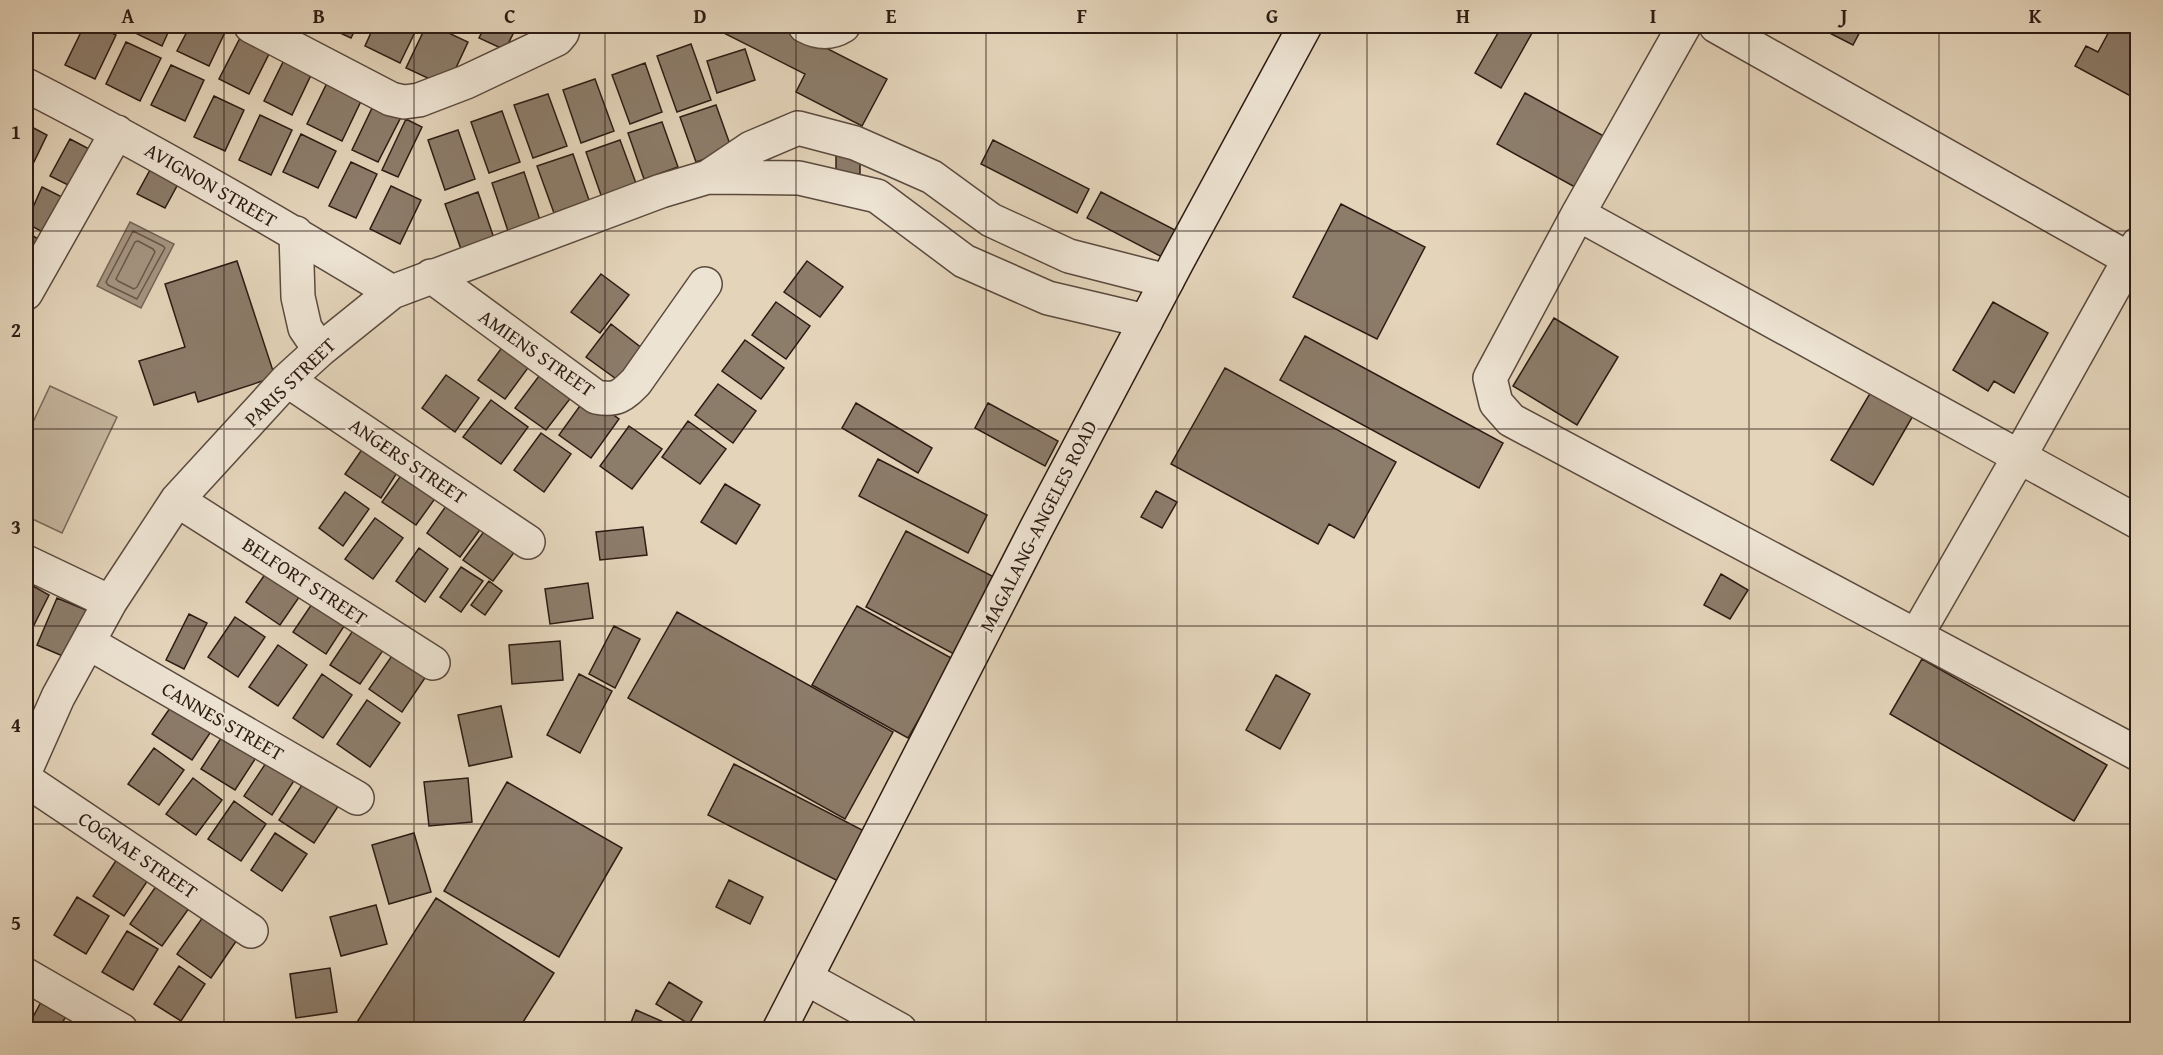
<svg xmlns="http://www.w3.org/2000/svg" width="2163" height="1055" viewBox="0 0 2163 1055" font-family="'Gentium Book Plus',serif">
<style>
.green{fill:#c5b59e;stroke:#796859;stroke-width:1.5}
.water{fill:#a69582;stroke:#766556;stroke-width:1.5}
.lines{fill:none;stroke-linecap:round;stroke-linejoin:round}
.shore{stroke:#6a584b;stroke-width:1.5}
.building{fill:#8c7c6a;stroke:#2d1c14;stroke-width:1.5}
.minor-casing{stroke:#5b4a3e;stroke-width:36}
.secondary-casing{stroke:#2d1c14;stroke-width:36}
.minor{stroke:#ede3d2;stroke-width:33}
.secondary{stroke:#ede3d2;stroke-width:33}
.grid{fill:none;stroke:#2d1c14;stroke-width:1.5;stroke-opacity:0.55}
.labels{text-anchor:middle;stroke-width:4.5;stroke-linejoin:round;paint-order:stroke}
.street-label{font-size:20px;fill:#2d1c14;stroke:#ede3d2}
.neatline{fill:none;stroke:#2d1c14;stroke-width:2}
.grid-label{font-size:20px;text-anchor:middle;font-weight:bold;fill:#2d1c14}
</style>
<rect width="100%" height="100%" fill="#e4d4ba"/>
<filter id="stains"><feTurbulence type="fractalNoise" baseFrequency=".00333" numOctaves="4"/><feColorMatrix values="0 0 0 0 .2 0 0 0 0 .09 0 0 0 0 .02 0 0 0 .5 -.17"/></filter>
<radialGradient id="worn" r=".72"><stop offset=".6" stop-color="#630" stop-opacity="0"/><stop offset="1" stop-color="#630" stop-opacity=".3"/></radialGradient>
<path class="green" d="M50 386 117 417 62 533 26 516V437Z"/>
<path class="water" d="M130 222 174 244 141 308 97 286Z"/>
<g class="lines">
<path class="shore" d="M133 231 163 246 165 248 137 299 108 285 106 282Z
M138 241 153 249 155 252 137 287 134 289 118 281 116 279 135 242Z"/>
</g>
<path class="building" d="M84 26H97L116 35 95 79 65 65Z
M131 26H171L162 46 129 30Z
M190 26H223L227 28 209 66 177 51Z
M325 26H357L351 38Z
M374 26H418L400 63 365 46Z
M426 26H434L468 42 447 87 406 68Z
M485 26H517L505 50 479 38Z
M710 26H783L887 79 862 126 796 92 805 74Z
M1502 26H1536L1501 88 1475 73Z
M1816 26H1863L1853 45Z
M2112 26H2138V100L2075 66 2086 46 2098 52Z
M240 38 270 52 249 94 219 79Z
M126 42 161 58 140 101 106 84Z
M691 44 711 100 677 112 657 56Z
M745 49 755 80 717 93 707 61Z
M284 60 312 73 292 115 264 101Z
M645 63 662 112 630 124 612 75Z
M171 65 204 80 185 121 151 105Z
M595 79 614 131 581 143 563 90Z
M327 83 362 99 342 141 307 124Z
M1525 93 1611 140 1582 191 1497 144Z
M548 94 567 146 533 158 514 105Z
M214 96 244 110 225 151 194 137Z
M374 104 401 117 378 162 352 150Z
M716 105 732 150 696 162 680 117Z
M502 111 520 162 489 173 471 122Z
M260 115 292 130 271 175 239 160Z
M406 119 422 127 398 177 382 170Z
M662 122 678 167 644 179 628 133Z
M26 124 47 135 31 168 26 165Z
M458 130 475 179 445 190 428 140Z
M301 134 336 151 318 188 283 172Z
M70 139 95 152 76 189 50 176Z
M620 140 637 186 602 198 586 152Z
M993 140 1089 189 1077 213 981 164Z
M836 149H860V174H836Z
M573 154 589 200 554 213 537 166Z
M351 162 377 174 356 218 329 206Z
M150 170 178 184 165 208 137 194Z
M524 172 540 220 508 231 492 183Z
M391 186 421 200 400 244 370 229Z
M42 187 68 200 50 236 26 223Z
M478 192 495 241 462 252 445 204Z
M1101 192 1177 231 1164 258 1087 218Z
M1341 204 1425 247 1377 339 1293 297Z
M26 232 47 244 26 276Z
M237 261 275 377 198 402 195 392 154 405 139 361 185 347 165 284Z
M807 261 843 287 820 317 784 292Z
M601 274 629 295 600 333 571 312Z
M776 302 810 326 786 359 752 335Z
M1993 302 2048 333 2014 393 1994 381 1988 391 1953 370Z
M1554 318 1618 357 1577 425 1513 386Z
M611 324 643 349 619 381 586 357Z
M1305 336 1503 443 1479 488 1280 380Z
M745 340 784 368 761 399 722 371Z
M506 342 533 361 505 399 478 380Z
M545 368 576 391 546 430 515 408Z
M1225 368 1396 462 1354 538 1329 524 1318 544 1171 464Z
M446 375 479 398 455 432 422 408Z
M718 384 756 411 733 443 695 415Z
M1872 390 1914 414 1873 485 1831 460Z
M587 396 619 419 591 458 559 435Z
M491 400 528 427 501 464 463 437Z
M856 403 932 448 918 473 842 428Z
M988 403 1058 441 1045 466 975 428Z
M688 421 726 449 700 484 662 457Z
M629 426 662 449 632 489 600 466Z
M541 433 571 454 544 492 514 470Z
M365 445 400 468 381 498 345 474Z
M878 459 987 515 968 553 859 496Z
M405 470 439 493 416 525 382 502Z
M725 484 760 505 736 544 701 522Z
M1156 491 1177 502 1162 528 1141 517Z
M345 492 369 509 343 546 319 528Z
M451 499 485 523 460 557 427 533Z
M375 518 403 538 373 579 345 559Z
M491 522 521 543 493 581 463 560Z
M643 527 647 555 600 560 596 532Z
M906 531 994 577 954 654 866 607Z
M419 548 448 569 425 602 396 581Z
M270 567 304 590 280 625 246 602Z
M461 567 483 581 461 612 440 597Z
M1721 574 1748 590 1730 619 1704 605Z
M489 581 502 591 485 615 471 605Z
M26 582 49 595 26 641Z
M588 583 593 618 550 624 545 589Z
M318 595 350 617 326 654 293 632Z
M57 598 86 610 65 657 37 645Z
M857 606 953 659 908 738 812 685Z
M677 612 893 732 845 819 628 698Z
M189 614 207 623 184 669 166 660Z
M235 617 265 637 238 677 208 657Z
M358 623 388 643 360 684 330 665Z
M614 626 640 639 615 688 589 674Z
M560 641 563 680 512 684 509 645Z
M278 645 307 665 278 706 249 687Z
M396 650 429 672 402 712 369 689Z
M1922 659 2107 765 2074 821 1890 714Z
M322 674 352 695 323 738 293 718Z
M579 674 612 691 580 753 547 735Z
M1276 675 1310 694 1280 749 1246 730Z
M177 698 216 724 192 760 152 734Z
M367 700 400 723 370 767 337 744Z
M501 706 512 757 469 766 458 715Z
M225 732 259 753 235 790 201 769Z
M154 748 184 770 159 805 128 784Z
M270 757 297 776 272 815 244 796Z
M734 764 868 833 842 883 708 815Z
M193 778 222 800 196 835 166 814Z
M468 778 472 822 429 826 424 782Z
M304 782 339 805 314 843 279 820Z
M507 782 622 848 559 957 444 891Z
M234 801 266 824 241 861 208 839Z
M275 833 307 854 282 891 251 870Z
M414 833 431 892 389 904 372 845Z
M119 856 150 877 124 916 93 896Z
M729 880 763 897 750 924 716 907Z
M159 882 192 904 162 946 130 924Z
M77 897 109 916 86 954 54 935Z
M436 898 554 973 518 1030H352Z
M376 905 387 944 341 956 330 917Z
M203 917 237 940 211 978 177 954Z
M127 931 158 949 133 990 102 972Z
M179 966 205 984 181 1021 154 1004Z
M330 968 337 1012 296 1018 290 974Z
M669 982 702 1002 689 1024 656 1004Z
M47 991 72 1006 58 1030H26Z
M636 1010 682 1030H628Z"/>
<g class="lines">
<defs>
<path id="minor" d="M251 26 391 99 404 102 419 100 466 82 557 39 562 33 564 26
M805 26C818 33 830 34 843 26
M1684 26 1578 214 1490 378 1496 403 1511 420 2138 754
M1716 26 2138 264
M26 85C151 149 272 219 392 292
M708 177 799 178 877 196 964 261 1048 298 1146 321
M1578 214 2138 522
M296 233 298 297 305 328 320 350
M431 276 596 397C617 401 622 396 636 382L705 284
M26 293 117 132
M287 380 528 542
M177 500 433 663
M26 562 110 602
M1916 636 2019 457 2138 244
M89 643 357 798
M26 769 58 697 110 602 177 500 287 380 320 350 392 292 661 191 708 177 751 148 798 128 855 143 932 177 991 220 1069 256 1167 281
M26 780 251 931
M26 975 121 1030
M806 978 900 1030"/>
<path id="secondary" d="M779 1030 1037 527 1177 262 1305 26"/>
</defs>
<use href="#minor" class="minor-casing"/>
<use href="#secondary" class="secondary-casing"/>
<use href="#minor" class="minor"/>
<use href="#secondary" class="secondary"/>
</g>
<path class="grid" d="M224 26V1030M414 26V1030M605 26V1030M796 26V1030M986 26V1030M1177 26V1030M1367 26V1030M1558 26V1030M1749 26V1030M1939 26V1030M26 231H2138M26 429H2138M26 626H2138M26 824H2138"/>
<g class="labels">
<g class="street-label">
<text transform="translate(211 185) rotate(30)" y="7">AVIGNON STREET</text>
<text transform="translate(537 353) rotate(35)" y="7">AMIENS STREET</text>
<text transform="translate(290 382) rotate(-44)" y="7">PARIS STREET</text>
<text transform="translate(408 461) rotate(34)" y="7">ANGERS STREET</text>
<text transform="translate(1038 526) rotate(-63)" y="7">MAGALANG-ANGELES ROAD</text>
<text transform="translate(305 581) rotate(33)" y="7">BELFORT STREET</text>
<text transform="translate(223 721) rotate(30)" y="7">CANNES STREET</text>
<text transform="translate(138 855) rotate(34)" y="7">COGNAE STREET</text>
</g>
</g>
<rect width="2163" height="1055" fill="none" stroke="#e4d4ba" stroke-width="66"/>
<rect x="33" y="33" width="2097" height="989" class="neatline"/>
<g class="grid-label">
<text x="128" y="23">A</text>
<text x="319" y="23">B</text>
<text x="510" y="23">C</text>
<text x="700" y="23">D</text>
<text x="891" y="23">E</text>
<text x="1082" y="23">F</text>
<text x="1272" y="23">G</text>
<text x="1463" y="23">H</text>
<text x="1653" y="23">I</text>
<text x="1844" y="23">J</text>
<text x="2035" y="23">K</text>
<text x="16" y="139">1</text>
<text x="16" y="337">2</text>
<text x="16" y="534">3</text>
<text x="16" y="732">4</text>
<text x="16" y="930">5</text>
</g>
<rect width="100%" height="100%" filter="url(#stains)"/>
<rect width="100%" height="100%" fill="url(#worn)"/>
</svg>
